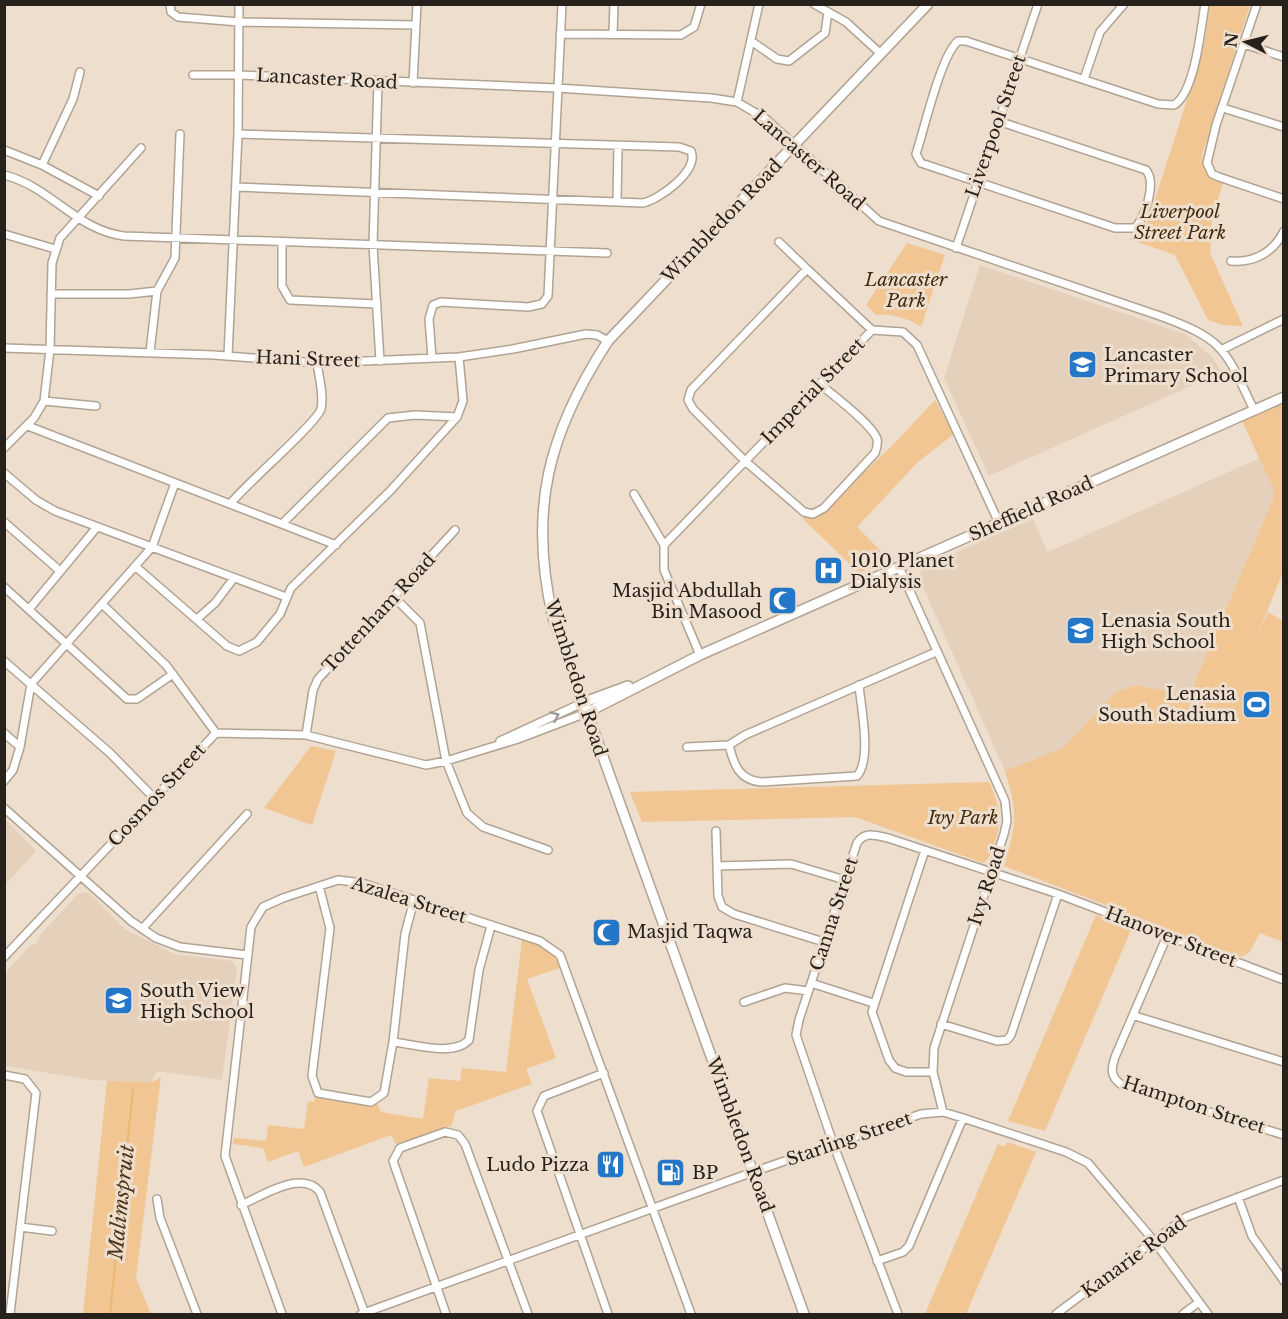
<svg xmlns="http://www.w3.org/2000/svg" width="1288" height="1319" viewBox="0 0 1288 1319" font-family="'Libre Baskerville',serif">
<style>
.built{fill:#e5d1bb}
.green{fill:#f1c692}
.lines{fill:none;stroke-linecap:round;stroke-linejoin:round}
.stream{stroke:#ecb673;stroke-width:2}
.street-casing{stroke:#b1a393;stroke-width:10}
.secondary-casing{stroke:#b1a393;stroke-width:12}
.street{stroke:#fff;stroke-width:7}
.secondary{stroke:#fff;stroke-width:9}
.oneway{stroke:#9e9b98}
.labels{text-anchor:middle;stroke-width:6;stroke-linejoin:round;paint-order:stroke}
.street-label{font-size:18px;fill:#27211b;stroke:#eddecd}
.park-label{font-size:18px;font-style:italic;fill:#412b0d;stroke:#eddecd}
.poi-label{font-size:18px;fill:#27211b;stroke:#eddecd;text-anchor:start}
.water-label{font-size:20px;font-style:italic;fill:#4d3619;stroke:#eddecd}
</style>
<rect width="100%" height="100%" fill="#eddecd"/>
<path class="built" d="M980 265 1185 334 1212 357 1222 372 989 476 944 378Z
M1260 458 1274 490V497L1189 695 1136 685 1116 692 1063 748 1005 771 919 578 923 567 1033 519 1048 552Z
M5 819 36 851 5 885Z
M79 893H89L125 929 174 954 232 961 237 968 222 1080 156 1071 152 1082 91 1080 5 1066 4 974 32 944 35 945 40 935Z"/>
<path class="green" d="M1210 5H1250L1202 155C1203 172 1208 177 1223 183L1212 219 1210 253 1243 326 1222 325 1208 320 1175 255 1129 239 1143 229 1149 218 1196 72 1205 40Z
M907 243 945 255 921 327C907 318 893 314 876 315L866 305Z
M935 400 954 434 918 462 857 527 889 559 859 573 802 518 819 515 894 444Z
M1283 404V572L1255 641 1268 612 1283 621V942L1260 933 1249 953 1241 957 1004 866C1017 823 1018 814 1005 771L1063 748 1116 692 1136 685 1189 695 1274 497V490L1242 421Z
M311 746 336 751 312 825 264 808Z
M989 782C999 804 1003 819 995 842 992 851 991 857 983 863L855 817 642 822 630 792Z
M1096 915 1131 930 1045 1131 1008 1121Z
M522 940C540 945 552 949 562 967L527 979 556 1058 526 1069 532 1084 456 1111 451 1126 396 1144 391 1135 304 1167 298 1151 268 1162 263 1148 233 1144 234 1138 266 1141 268 1125 304 1129 308 1101 314 1102 315 1096 377 1103 381 1112 423 1119 429 1078 460 1081 462 1068 506 1072Z
M161 1077 136 1278 151 1314H83L107 1081 152 1082Z
M1007 1142 1036 1152 966 1314H925L998 1144 1004 1147Z"/>
<g class="lines">
<path class="stream" d="M110 1314 133 1089"/>
<defs>
<path id="street" d="M170 4 171 12 178 17 239 22 416 25
M814 4 846 22 881 54
M1257 4 1216 125 1207 163 1212 174 1219 177 1284 199
M560 34 681 35 694 27 701 4
M613 34 614 4
M751 41 777 59 789 61 825 33 828 12
M1244 44 1284 57
M193 75H239L557 88 711 98 737 102 766 119 879 221 1160 316C1226 340 1225 350 1254 410
M1084 79 1100 32 1124 4
M378 82 373 245 380 361
M413 83 417 4
M737 102 759 4
M1223 108 1284 127
M998 121 1146 170C1157 183 1145 217 1135 228H1115L921 163 916 154C924 130 941 55 958 41H966L1158 104 1174 105C1195 93 1201 28 1205 4
M4 150 42 165 99 196
M42 165 73 99 80 72
M4 175C50 186 76 230 124 236L607 253
M236 187 643 203C660 199 699 171 691 151L679 147 238 134
M617 202 618 146
M4 234 55 249
M779 242 807 269
M282 243V286L290 300 377 304
M956 248 1038 4
M1231 261C1254 263 1274 252 1284 231
M51 294H129L157 291
M4 348 214 355 317 363 459 357 513 349 586 334 597 335 608 341
M1223 349 1284 319
M150 352 157 291 175 258 180 134
M228 356 238 134 239 4
M432 358 429 319 433 305 441 302 528 307 542 304 548 296 562 4
M821 385C834 396 872 424 877 439 878 444 877 448 875 453L824 508 813 514 804 512 745 461 693 409 688 400 691 390 807 269 872 330
M44 401 96 406
M28 426 336 545
M4 448 34 418 44 401 50 350 52 263 60 238 141 148
M4 473 36 500 55 511 286 597
M634 494 664 545
M231 503C246 484 317 423 321 409 324 395 319 377 317 363
M4 522 60 571
M283 523 388 418 415 415 457 417
M135 566 227 646 239 651 257 642 280 614 291 588 390 491 457 417 463 401 459 357
M899 567 1005 801 1007 821 1004 834 934 1048 933 1072 943 1112
M4 587 127 699H137L173 674
M395 598 420 623 446 761 467 813 483 827 548 850
M102 604 166 665 216 733
M30 608 97 527
M197 619 215 603 234 578
M700 655 664 570V545L872 330 903 332 917 345 999 523
M4 661 110 753 155 799
M859 685C861 708 872 759 857 776L761 782C739 780 734 765 729 745L745 735 936 652
M4 733 20 747
M306 735 313 690 318 679 455 530
M500 741 582 703
M687 747 729 745
M4 781 13 770 20 747 31 684 152 547 175 483
M4 808 131 921 156 938 180 947 247 955
M716 831 718 896 722 907 734 914 824 942
M925 850 872 1012 889 1060 895 1068 906 1072H933
M717 866 791 864 845 880
M319 886 330 928 312 1076 318 1093 371 1102 384 1093 393 1042 405 934 414 900
M142 929 247 814
M1167 936 1115 1057C1111 1069 1110 1077 1122 1085L1284 1135
M4 957 216 733 306 735 426 765 446 761 518 739 586 713
M811 983 873 1003
M744 1002 785 988 808 991
M1135 1016 1284 1062
M941 1024 997 1041 1007 1040 1011 1035 1058 894
M393 1042C414 1044 453 1057 469 1040L479 970 491 926
M604 1073 544 1096 537 1111 608 1314
M4 1075 25 1079 36 1093 10 1314
M1238 1197 1252 1236 1284 1281
M157 1199 160 1218 197 1314
M241 1205C262 1196 302 1169 320 1192L365 1314
M20 1227 52 1231
M877 1261 903 1252 909 1246 963 1118
M282 1314 225 1156 251 927 263 907 283 898 338 880 362 883 540 941 560 955 691 1314
M361 1314 753 1172 921 1114 943 1112 963 1118 1066 1152 1088 1163 1154 1241 1208 1314
M446 1314 393 1161 400 1148 445 1132 458 1135 465 1144 528 1314
M898 1314 834 1146 796 1035 799 1020 857 843C865 831 875 835 888 838L1058 894 1284 980
M1056 1314 1186 1217 1284 1180
M1183 1314 1199 1302"/>
<path id="secondary" d="M582 703 628 686
M586 713 700 655 1284 397
M804 1314 553 618C528 510 548 433 608 341L928 4"/>
</defs>
<use href="#street" class="street-casing"/>
<use href="#secondary" class="secondary-casing"/>
<use href="#street" class="street"/>
<use href="#secondary" class="secondary"/>
</g>
<defs><path id="oneway-chevron" d="M-2-3.5L2.5 0L-2 3.5" fill="none" stroke-width="1.6" stroke-linecap="round" stroke-linejoin="round" transform="scale(1.5)"/></defs>
<use class="oneway" href="#oneway-chevron" transform="translate(555 716) rotate(-25)"/>
<defs>
<symbol id="school-square" viewBox="-11 -11 22 22"><rect x="-9" y="-9" width="18" height="18" rx="4" fill="#2477c6" stroke="#eddecd"/><path d="M0-5L7-2L0 1L-7-2ZM-4 1L0 2.5L4 1V4Q0 6-4 4Z" fill="#fff"/></symbol>
<symbol id="hospital-square" viewBox="-11 -11 22 22"><rect x="-9" y="-9" width="18" height="18" rx="4" fill="#2477c6" stroke="#eddecd"/><path d="M-5-5h3v3.5h4V-5h3V5h-3V1.5h-4V5h-3Z" fill="#fff"/></symbol>
<symbol id="mosque-square" viewBox="-11 -11 22 22"><rect x="-9" y="-9" width="18" height="18" rx="4" fill="#2477c6" stroke="#eddecd"/><path d="M3.5-4.9A6 6 0 1 0 3.5 4.9A5 5 0 1 1 3.5-4.9Z" fill="#fff"/></symbol>
<symbol id="stadium-square" viewBox="-11 -11 22 22"><rect x="-9" y="-9" width="18" height="18" rx="4" fill="#2477c6" stroke="#eddecd"/><path d="M0-5a6.5 5 0 1 0 0 10a6.5 5 0 1 0 0-10ZM-3.5-1.8h7v3.6h-7Z" fill="#fff"/></symbol>
<symbol id="restaurant-square" viewBox="-11 -11 22 22"><rect x="-9" y="-9" width="18" height="18" rx="4" fill="#2477c6" stroke="#eddecd"/><path d="M-5-6h1v4h1v-4h1v4h1v-4h1v5L-1.5 .5V6h-2V.5L-5-1ZM5-6V6H3V1.5H1.5Q1.5-4 5-6Z" fill="#fff"/></symbol>
<symbol id="fuel-square" viewBox="-11 -11 22 22"><rect x="-9" y="-9" width="18" height="18" rx="4" fill="#2477c6" stroke="#eddecd"/><path d="M-5.5-6h7V0h2V4h1.3V-2.5L3-4.5l.8-.8L6-3V5H2.5V1h-1V6h-7ZM-4.2-4.7v3.2H.2V-4.7Z" fill="#fff"/></symbol>
</defs>
<g fill-rule="evenodd">
<use href="#school-square" x="1066" y="348" width="33" height="33"/>
<use href="#hospital-square" x="812" y="554" width="33" height="33"/>
<use href="#mosque-square" x="766" y="584" width="33" height="33"/>
<use href="#school-square" x="1064" y="614" width="33" height="33"/>
<use href="#stadium-square" x="1240" y="688" width="33" height="33"/>
<use href="#mosque-square" x="590" y="916" width="33" height="33"/>
<use href="#school-square" x="102" y="984" width="33" height="33"/>
<use href="#restaurant-square" x="594" y="1148" width="33" height="33"/>
<use href="#fuel-square" x="654" y="1156" width="33" height="33"/>
</g>
<g class="labels">
<g class="street-label">
<text transform="translate(327 79) rotate(3)" y="6">Lancaster Road</text>
<text transform="translate(996 126) rotate(-71)" y="6">Liverpool Street</text>
<text transform="translate(809 160) rotate(41)" y="6">Lancaster Road</text>
<text transform="translate(722 221) rotate(-46)" y="6">Wimbledon Road</text>
<text transform="translate(308 359) rotate(2)" y="6">Hani Street</text>
<text transform="translate(813 391) rotate(-46)" y="6">Imperial Street</text>
<text transform="translate(1031 509) rotate(-24)" y="6">Sheffield Road</text>
<text transform="translate(379 613) rotate(-47)" y="6">Tottenham Road</text>
<text transform="translate(576 678) rotate(72)" y="6">Wimbledon Road</text>
<text transform="translate(157 795) rotate(-47)" y="6">Cosmos Street</text>
<text transform="translate(987 886) rotate(-72)" y="6">Ivy Road</text>
<text transform="translate(409 900) rotate(17)" y="6">Azalea Street</text>
<text transform="translate(834 914) rotate(-72)" y="6">Canna Street</text>
<text transform="translate(1171 937) rotate(21)" y="6">Hanover Street</text>
<text transform="translate(1194 1105) rotate(18)" y="6">Hampton Street</text>
<text transform="translate(740 1135) rotate(70)" y="6">Wimbledon Road</text>
<text transform="translate(849 1139) rotate(-19)" y="6">Starling Street</text>
<text transform="translate(1134 1257) rotate(-36)" y="6">Kanarie Road</text>
</g>
<g class="park-label">
<text x="1180" y="218">Liverpool<tspan x="1180" dy="21">Street Park</tspan></text>
<text x="906" y="286">Lancaster<tspan x="906" dy="21">Park</tspan></text>
<text x="963" y="824">Ivy Park</text>
</g>
<g class="poi-label">
<text x="1104" y="361">Lancaster<tspan x="1104" dy="21">Primary School</tspan></text>
<text x="850" y="567">1010 Planet<tspan x="850" dy="21">Dialysis</tspan></text>
<text x="762" y="597" text-anchor="end">Masjid Abdullah<tspan x="762" dy="21">Bin Masood</tspan></text>
<text x="1101" y="627">Lenasia South<tspan x="1101" dy="21">High School</tspan></text>
<text x="1236" y="700" text-anchor="end">Lenasia<tspan x="1236" dy="21">South Stadium</tspan></text>
<text x="627" y="938">Masjid Taqwa</text>
<text x="140" y="997">South View<tspan x="140" dy="21">High School</tspan></text>
<text x="589" y="1171" text-anchor="end">Ludo Pizza</text>
<text x="692" y="1179">BP</text>
</g>
<g class="water-label">
<text transform="translate(121 1202) rotate(-84)" y="7">Malimspruit</text>
</g>
</g>
<rect width="1288" height="1319" fill="none" stroke="#27211b" stroke-width="12"/>
<g transform="translate(1246 42) rotate(277)" stroke="#eddecd" stroke-width="4.5" paint-order="stroke">
<path d="M0-4.5L10 22L0 15L-10 22Z" fill="#27211b"/>
<text y="-9" font-size="16" font-weight="bold" text-anchor="middle" fill="#27211b">N</text>
</g>
</svg>
